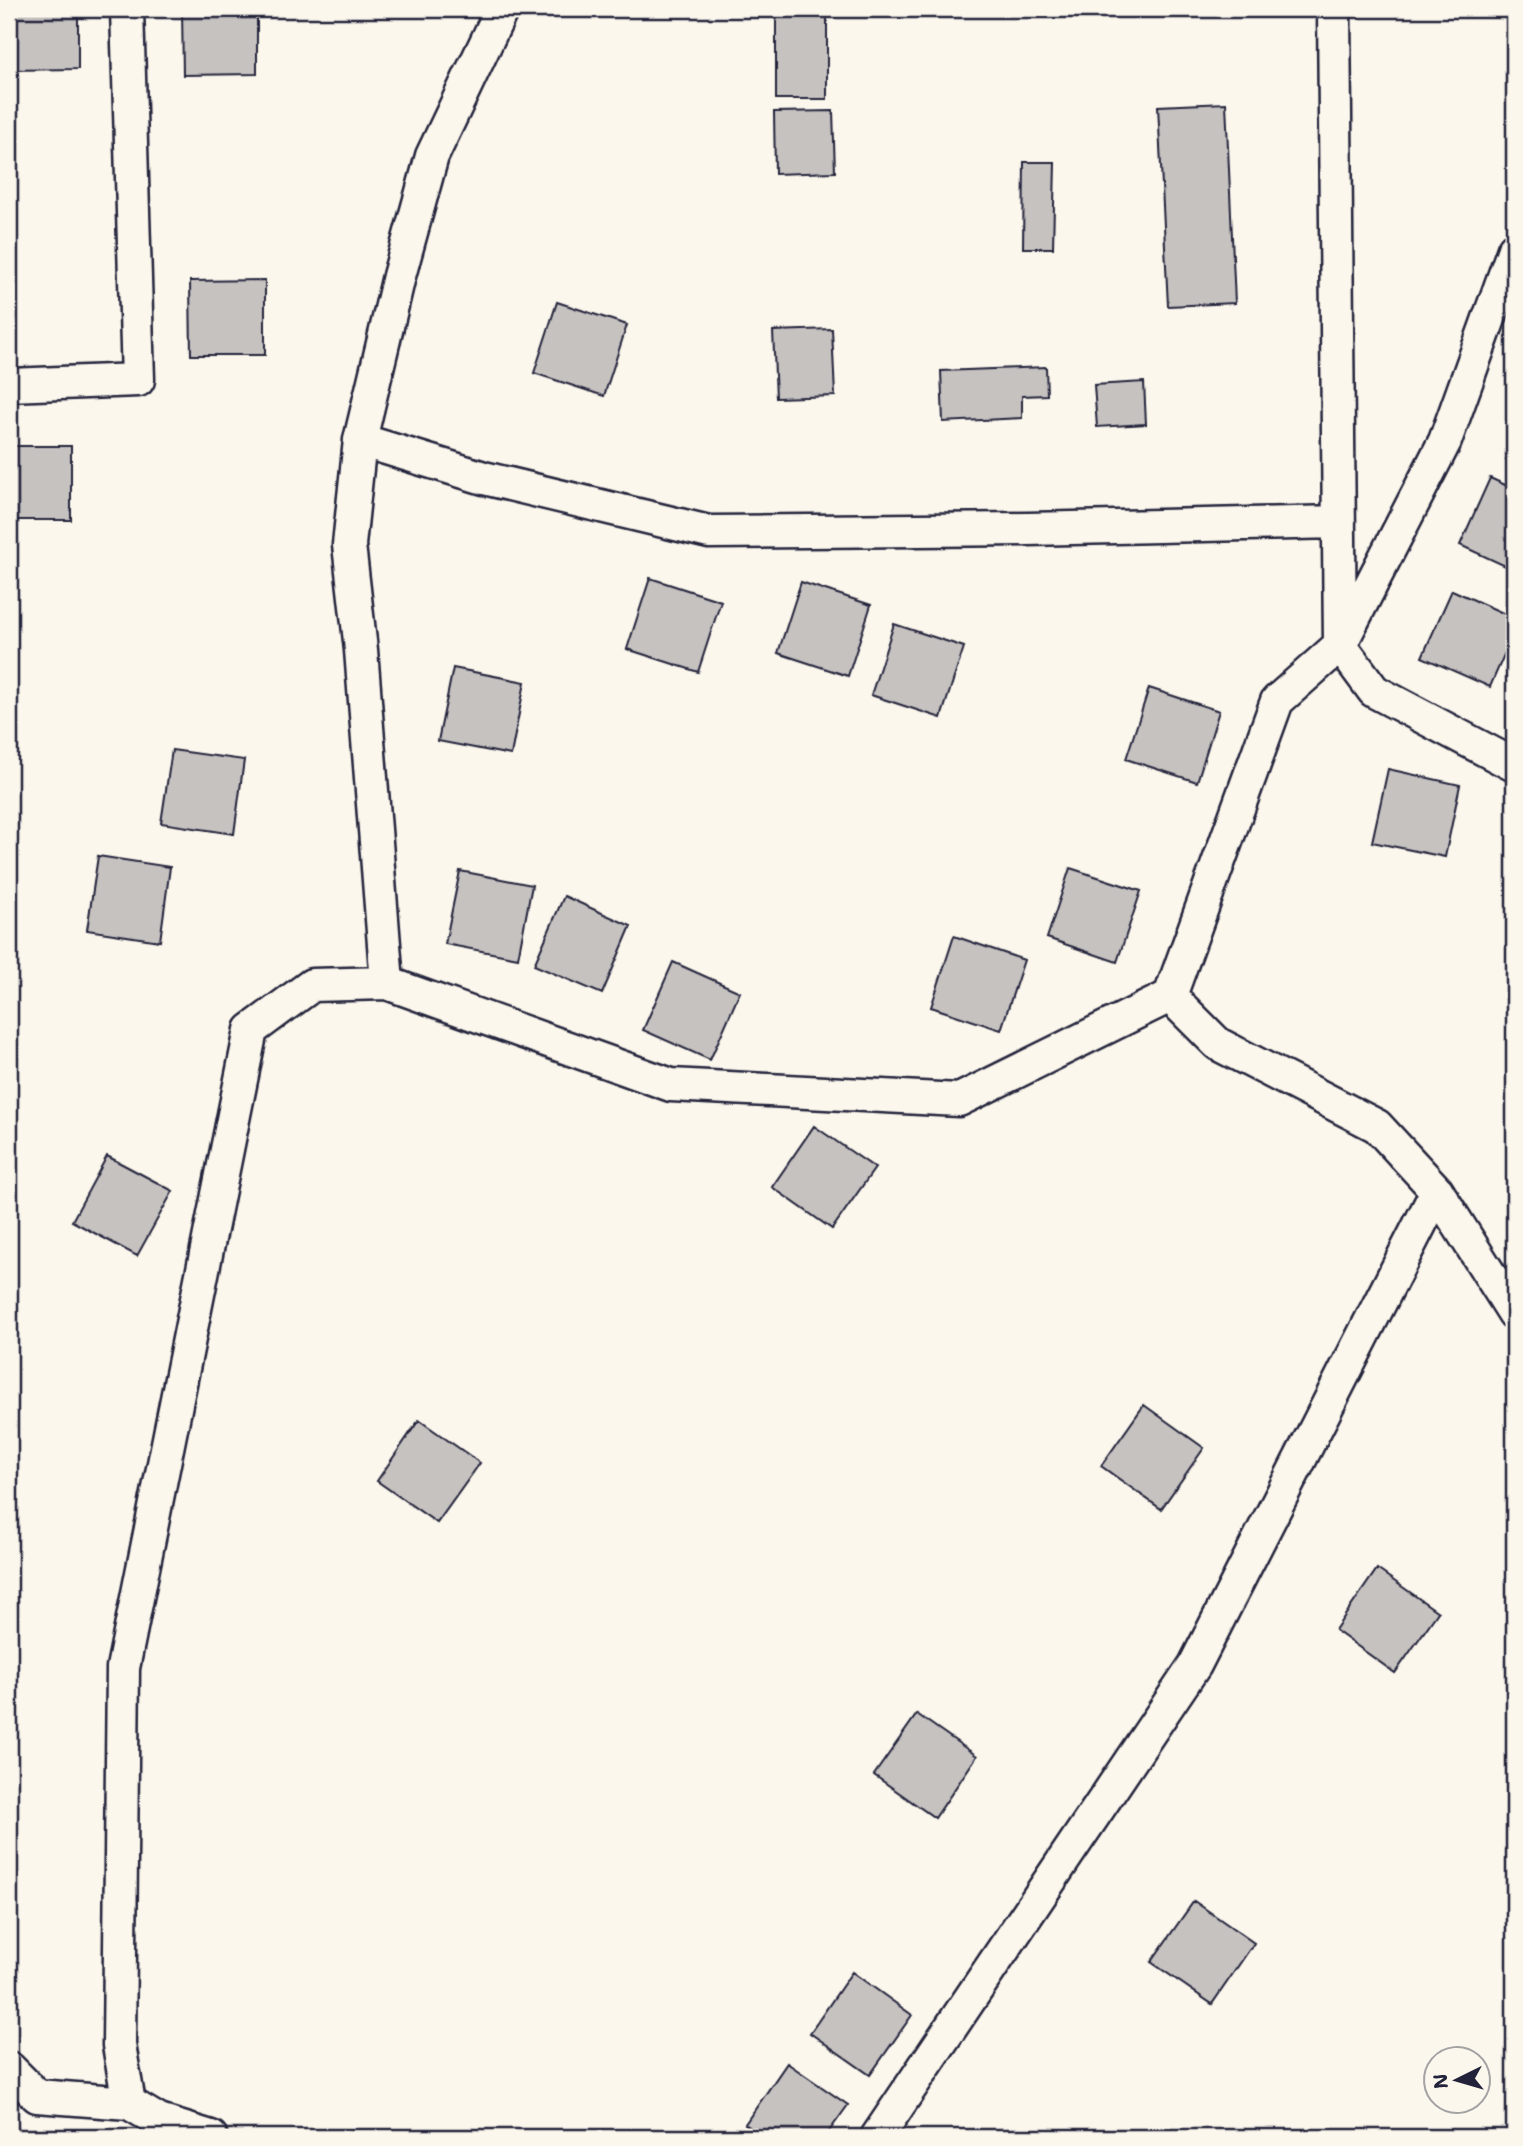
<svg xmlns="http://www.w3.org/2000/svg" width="1523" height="2146" viewBox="0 0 1523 2146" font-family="'Shantell Sans',sans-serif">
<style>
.building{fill:#c6c2c0;stroke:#22223b;stroke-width:2}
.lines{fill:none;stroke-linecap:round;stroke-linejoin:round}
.street-casing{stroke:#22223b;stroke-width:37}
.street{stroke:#fbf7ec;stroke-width:32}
</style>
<rect width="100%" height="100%" fill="#fbf7ec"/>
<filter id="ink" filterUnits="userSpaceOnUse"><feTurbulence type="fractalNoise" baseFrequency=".0143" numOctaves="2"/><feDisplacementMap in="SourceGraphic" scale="14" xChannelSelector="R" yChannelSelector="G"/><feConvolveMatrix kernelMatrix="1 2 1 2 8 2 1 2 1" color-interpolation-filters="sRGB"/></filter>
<g filter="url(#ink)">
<path class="building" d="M9 9H78V69L9 70Z
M182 9H257V74L183 75Z
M776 9H827V99H776Z
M1226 103 1235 303 1168 306 1158 106Z
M833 111 835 172 775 174 774 112Z
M1024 162H1055L1053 248H1023Z
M265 280V355H191L190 281Z
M557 302 627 325 604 396 534 373Z
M832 329 835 396 776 398 773 331Z
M1046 367 1047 395 1022 396V418L943 422 941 371Z
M1144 382 1146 424 1097 427 1094 385Z
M1514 441V464L1506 460Z
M9 446H71V520H9Z
M1490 478 1514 489V570L1460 545Z
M650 578 721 601 698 672 627 649Z
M801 582 871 605 848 676 778 653Z
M1452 590 1514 618V632L1490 687 1422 657Z
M894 624 964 647 941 718 871 695Z
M453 668 525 682 511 755 438 741Z
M1149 688 1219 711 1197 782 1126 759Z
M172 750 244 760 234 834 161 823Z
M1388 769 1460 785 1445 857 1372 842Z
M98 856 170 867 160 941 87 930Z
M1070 868 1141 891 1117 962 1047 938Z
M460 871 532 885 518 958 445 944Z
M564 896 631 926 602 994 534 965Z
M954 936 1024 960 1001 1030 931 1007Z
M673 962 740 992 710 1060 643 1030Z
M9 1114 16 1118 9 1132Z
M814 1126 875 1168 832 1229 772 1187Z
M107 1156 173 1191 137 1256 72 1221Z
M1144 1405 1204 1448 1161 1509 1101 1466Z
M419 1420 480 1463 437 1523 377 1481Z
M1377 1569 1438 1612 1395 1673 1335 1630Z
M917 1714 977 1756 935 1818 874 1775Z
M1194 1901 1254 1943 1212 2004 1151 1962Z
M852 1972 912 2015 870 2075 810 2033Z
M787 2063 848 2105 825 2137H764L745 2124Z"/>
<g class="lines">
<defs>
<path id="street" d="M1514 249 1445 441 1340 645 1374 691 1514 765
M9 385 138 380 127 9
M360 440 484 478 709 532 1028 529 1339 522
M387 983 671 1085 959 1100 1170 996 1218 1044 1377 1126 1437 1191 1514 1313
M1170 996 1277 701 1340 645 1334 9
M9 2068 37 2096 129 2103
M211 2137 159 2121 129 2103 119 2045 123 1668 251 1030 312 985 387 983 361 650 349 545 360 440 399 276 432 156 502 9
M877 2137 1195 1665 1437 1191"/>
</defs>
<use href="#street" class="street-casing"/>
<use href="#street" class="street"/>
</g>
</g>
<rect width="1523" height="2146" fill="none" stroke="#fbf7ec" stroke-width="35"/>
<rect x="18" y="18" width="1488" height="2111" fill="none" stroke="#22223b" stroke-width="2.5" filter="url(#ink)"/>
<g transform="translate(1457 2080) rotate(265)"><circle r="33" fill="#fbf7ec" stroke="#a4a2a5" stroke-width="2"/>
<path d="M0-5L12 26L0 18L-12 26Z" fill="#22223b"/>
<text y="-10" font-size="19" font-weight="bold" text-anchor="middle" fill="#22223b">N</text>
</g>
</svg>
